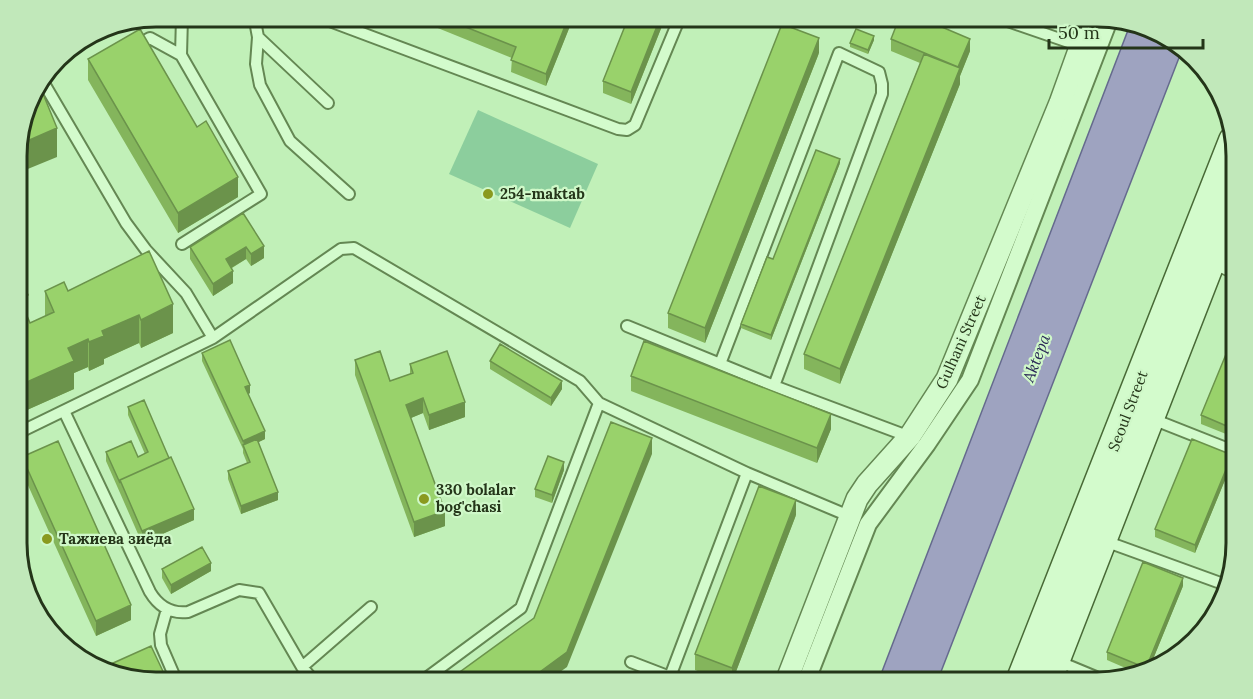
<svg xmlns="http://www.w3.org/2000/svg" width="1253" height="699" viewBox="0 0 1253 699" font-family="Lora,serif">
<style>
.green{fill:#8cce9d}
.water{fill:#9ea3c0;stroke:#656a8d;stroke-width:1.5}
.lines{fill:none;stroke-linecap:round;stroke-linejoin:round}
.service-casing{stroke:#648753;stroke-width:14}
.pedestrian-casing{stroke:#648753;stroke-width:20}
.minor-casing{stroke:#648753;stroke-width:24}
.secondary-casing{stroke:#486936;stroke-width:33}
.service{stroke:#d3fbcc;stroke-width:10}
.pedestrian{stroke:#d3fbcc;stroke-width:16}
.minor{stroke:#d3fbcc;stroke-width:21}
.secondary{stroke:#d3fbcc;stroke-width:30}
.wall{fill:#84b55c}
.shaded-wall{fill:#6b934b}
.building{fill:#99d26b;stroke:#6b934b;stroke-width:1.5}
.poi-dot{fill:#8a9a1f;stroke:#cff8c8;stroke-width:2}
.labels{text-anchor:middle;stroke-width:4.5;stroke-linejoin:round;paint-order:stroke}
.poi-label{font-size:15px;font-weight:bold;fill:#243519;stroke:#cff8c8;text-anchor:start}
.street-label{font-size:15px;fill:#243519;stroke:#cff8c8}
.water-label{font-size:16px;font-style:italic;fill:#2a2756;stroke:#cff8c8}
.rim{fill:none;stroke:#243519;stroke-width:3}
</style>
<rect width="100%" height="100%" fill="#c1f0b8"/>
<path class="green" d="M478 110 598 164 570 228 449 174Z"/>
<path class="water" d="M1130 25 1166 35 1182 50 937 682H878Z"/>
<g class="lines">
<defs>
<path id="service" d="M245 17 255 21 258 37 256 64 260 85 290 141 349 194
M319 17 618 129 627 130 635 125 680 17
M996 17 1080 46
M258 37 328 103
M133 47 150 38 181 55
M42 80 126 223 146 250 186 293 213 338
M182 244 261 194 181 55 182 17
M627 326 774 386 910 437
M720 364 839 53 879 72 882 84V94L774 386
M64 411 150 592C159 607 171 614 188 612L239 590 259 593 302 667 315 682
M1150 418 1236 452
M18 433 213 338 341 249 354 248 580 381 599 403 747 473 849 516
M1102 540 1226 585
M167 609 160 634 161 645 177 682
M1055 660 1108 682
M631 662 670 677
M302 667 371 607
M421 682 521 608 599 403
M668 682 747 473"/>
<path id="pedestrian" d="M806 682 868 524 927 444 970 380 1109 20"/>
<path id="minor" d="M1212 257 1236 268
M786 682 857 499 867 484 910 436 947 379 1060 103 1091 17"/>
<path id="secondary" d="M1021 682 1234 141
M1046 682 1236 194"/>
</defs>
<use href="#service" class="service-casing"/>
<use href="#pedestrian" class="pedestrian-casing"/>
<use href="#minor" class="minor-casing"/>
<use href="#secondary" class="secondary-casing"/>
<use href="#service" class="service"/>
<use href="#pedestrian" class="pedestrian"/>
<use href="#minor" class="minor"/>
<use href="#secondary" class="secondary"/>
</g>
<path class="wall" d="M408 16H574L546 86 511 72 512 58Z
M666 16 631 104 603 93V81Z
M891 39 970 51 960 76V84L840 384 804 369V354L920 63 891 51Z
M874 40 868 54 850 47V43Z
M819 53 705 343 668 328V313Z
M88 59 238 197 178 233 88 80Z
M840 163 771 340 741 328V324L773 259Z
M264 246V258L251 266 246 259 232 268 233 283 213 296 190 259V247Z
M149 251 173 333 141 348 139 343 104 359V364L89 371 88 367 74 373V389L18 414 28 318 30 323 45 316V291H68Z
M1236 288V303L1234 302V294Z
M1236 330V438L1201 424V415Z
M202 353 250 393 248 394 265 439 258 442 278 500 241 514 228 479V471L247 463 243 453V449L202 361Z
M355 360 390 381 410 374V364L465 417 429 430 423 413 411 418 445 526 414 537 355 375Z
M490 361 562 389 551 406 490 369Z
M631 376 831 429 817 463 631 391Z
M128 407 194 520 142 543 106 461V452L138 457 145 454 128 415Z
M22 457 131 620 96 636 22 472Z
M1232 463 1195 553 1155 537V529Z
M564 470 552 503 535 497V489Z
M796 515 732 682H728L695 670V654Z
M162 569 211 571 171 594 162 578Z
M1183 586 1149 669 1137 673 1107 660V652Z"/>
<path class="shaded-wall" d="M569 16H574L546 86V74Z
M661 16H666L631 104V92Z
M874 36V40L868 54V50Z
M819 38V53L705 343V328Z
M970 39V51L960 76V84L840 384V369L958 72V67Z
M57 128V157L18 173V145Z
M840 159V163L771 340V335Z
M238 177V197L178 233V213Z
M264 246V258L251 266V254Z
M246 247V259L226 271V259Z
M233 271V283L213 296V284Z
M28 295V324L20 299Z
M173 304V333L141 348V320Z
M139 315V343L104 359V364L89 371V342L102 331Z
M88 339V367L74 373V389L18 414V386L68 348Z
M562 381V389L551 406V398Z
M250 385V393L245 396V387Z
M423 398V413L406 420V405Z
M465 402V417L429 430V415Z
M831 414V429L817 463V448Z
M265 431V439L245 449 243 441Z
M652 438V454L567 667 546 682H526Z
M1232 455V463L1195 553V545Z
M564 462V470L552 503V495Z
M278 492V500L241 514V506Z
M796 500V515L732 682V668Z
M194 509V520L142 543V531Z
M445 511V526L414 537V522Z
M211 563V571L171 594V585Z
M1183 578V586L1149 669 1146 670Z
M131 605V620L96 636V621Z"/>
<path class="building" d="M438 16H569L546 74 511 60 516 47Z
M629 16H661L631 92 603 81Z
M900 16H916L970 39 958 67 891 39Z
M782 24 819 38 705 328 668 313Z
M140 29 197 127 206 121 238 177 178 213 88 59Z
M856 29 874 36 868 50 850 43Z
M924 54 960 68 840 369 804 354Z
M39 84 57 128 18 145V138L31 94Z
M816 150 840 159 771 335 741 324 767 257 773 259Z
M243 213 264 246 251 254 246 247 226 259 233 271 213 284 190 247Z
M149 251 173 304 141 320 139 315 102 331 104 336 89 342 88 339 68 348 74 361 18 386V272L28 295 20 299 30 323 54 312 45 291 64 282 68 291Z
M1236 330V430L1201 415Z
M230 340 250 385 245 387 265 431 243 441 202 353Z
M644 341 831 414 817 448 631 376Z
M500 344 562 381 551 398 490 361Z
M380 351 390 381 413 373 410 364 447 351 465 402 429 415 423 398 406 405 445 511 414 522 355 360Z
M144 400 169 458 120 480V483L106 452 131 441 138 457 148 452 128 407Z
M611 422 652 438 567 652 526 682H446L534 618Z
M257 439 278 492 241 506 228 471 250 462 243 445Z
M1192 439 1232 455 1195 545 1155 529Z
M58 441 131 605 96 621 22 457Z
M548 456 564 462 552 495 535 489Z
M171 457 194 509 142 531 120 480Z
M759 486 796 500 732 668 695 654Z
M202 547 211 563 171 585 162 569Z
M1143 562 1183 578 1146 668 1107 652Z
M151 646 168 682H156L114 671 111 664Z"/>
<g class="poi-dot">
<circle cx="488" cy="194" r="6"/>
<circle cx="424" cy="499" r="6"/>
<circle cx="47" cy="539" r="6"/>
</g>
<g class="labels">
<g class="poi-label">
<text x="500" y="199">254-maktab</text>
<text x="436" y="495">330 bolalar<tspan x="436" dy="17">bog'chasi</tspan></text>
<text x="59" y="544">Тажиева зиёда</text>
</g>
<g class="street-label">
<text transform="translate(961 342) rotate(-66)" y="5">Gulhani Street</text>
<text transform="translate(1128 411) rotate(-69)" y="5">Seoul Street</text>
</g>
<g class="water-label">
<text transform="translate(1036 358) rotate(-69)" y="6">Aktepa</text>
</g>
</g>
<path d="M0 0H1253V699H0ZM156 27H1097A129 129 0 0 1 1226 156V543A129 129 0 0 1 1097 672H156A129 129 0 0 1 27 543V156A129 129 0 0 1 156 27Z" fill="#c1e8ba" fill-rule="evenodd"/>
<path class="rim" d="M156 27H1097A129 129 0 0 1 1226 156V543A129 129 0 0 1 1097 672H156A129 129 0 0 1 27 543V156A129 129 0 0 1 156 27Z"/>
<path d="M1049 39v9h154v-9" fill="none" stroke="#243519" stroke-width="3"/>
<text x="1058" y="39" font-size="18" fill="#243519" stroke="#cff8c8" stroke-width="4.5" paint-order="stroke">50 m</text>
</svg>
